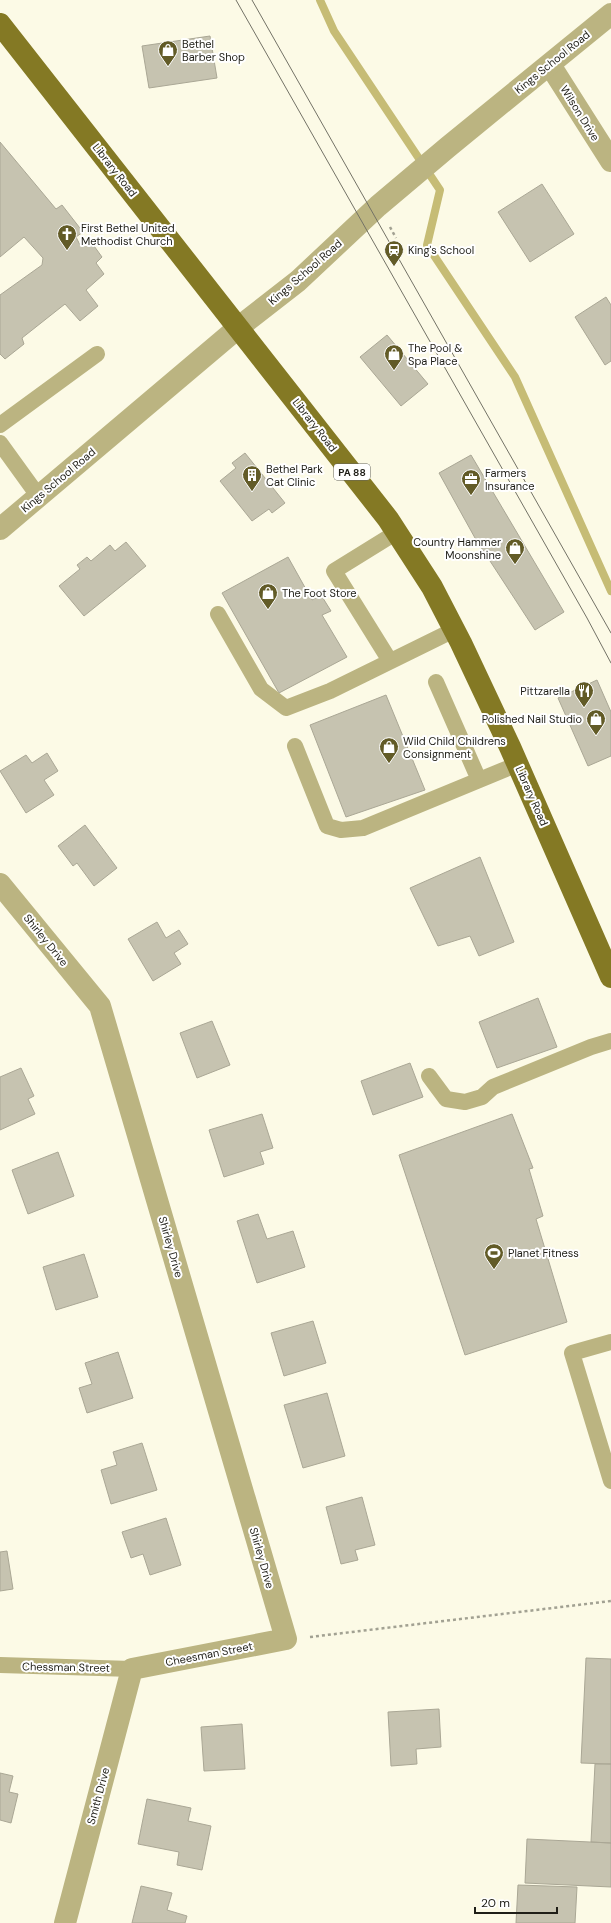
<svg xmlns="http://www.w3.org/2000/svg" width="611" height="1923" viewBox="0 0 611 1923" font-family="'DM Sans',sans-serif">
<style>
.lines{fill:none;stroke-linecap:round;stroke-linejoin:round}
.stream{stroke:#c6bc75;stroke-width:8}
.building{fill:#c6c3b0;stroke:#aaa795}
.path{stroke:#a2a192;stroke-width:2.5;stroke-dasharray:3 3;stroke-linecap:butt}
.service{stroke:#bbb481;stroke-width:16}
.minor{stroke:#bbb481;stroke-width:22}
.tertiary{stroke:#bbb481;stroke-width:22}
.primary{stroke:#847924;stroke-width:22}
.tram{stroke:#737266;stroke-width:1}
.labels{text-anchor:middle;stroke-width:4;stroke-linejoin:round;paint-order:stroke}
.shield{fill:#fff;stroke:#62625d;stroke-width:1}
.shield-label{font-size:10px;font-weight:bold;fill:#1f1e17}
.poi-label{font-size:11px;fill:#1f1e17;stroke:#fff;text-anchor:start}
.street-label{font-size:11px;fill:#1f1e17;stroke:#fff}
</style>
<rect width="100%" height="100%" fill="#fcfae6"/>
<g class="lines">
<path class="stream" d="M320 0 334 31 440 190 427 245 515 377 611 591"/>
</g>
<path class="building" d="M210 36 217 78 149 88 142 46Z
M0 142 56 209 62 205 83 232 76 237 80 245 89 239 102 257 96 263 104 274 86 290 98 306 80 321 65 304 22 338 24 344 5 359 0 354V295L42 265 43 258 24 237 0 257Z
M542 184 574 234 530 262 498 212Z
M606 297 611 305V361L605 365 575 317Z
M387 335 428 384 401 406 360 357Z
M245 453 285 503 272 513 269 509 252 521 220 481 236 468 232 463Z
M471 455 564 612 535 630 475 538 439 473Z
M126 542 146 566 84 616 59 586 80 569 77 565 87 557 91 561 110 545 115 551Z
M288 557 312 600 321 595 331 611 322 615 347 657 279 693 222 593Z
M597 680 611 712V756L588 766 558 698Z
M386 695 425 790 346 817 310 725Z
M47 753 58 771 44 780 54 795 26 813 0 771 26 755 32 763Z
M85 825 117 868 94 886 77 863 73 866 58 846Z
M480 857 514 942 479 956 470 936 438 946 410 888Z
M157 922 166 938 179 930 188 944 174 953 181 964 153 981 128 939Z
M538 998 557 1047 497 1068 479 1022Z
M212 1021 230 1065 197 1078 180 1033Z
M410 1063 423 1097 373 1115 361 1081Z
M21 1068 34 1096 28 1099 35 1114 0 1130V1077Z
M262 1114 273 1148 260 1152 264 1164 224 1177 209 1130Z
M512 1114 533 1168 529 1169 543 1216 536 1219 567 1322 465 1355 399 1155Z
M58 1152 74 1196 28 1214 12 1170Z
M258 1214 267 1239 293 1231 305 1267 257 1283 237 1221Z
M84 1254 98 1297 56 1310 43 1267Z
M313 1321 326 1363 284 1376 271 1333Z
M118 1352 133 1398 87 1413 79 1388 92 1384 85 1363Z
M327 1393 345 1456 303 1468 284 1405Z
M142 1443 157 1490 111 1504 101 1470 117 1465 113 1452Z
M362 1497 375 1545 355 1550 358 1560 341 1564 326 1507Z
M166 1518 181 1565 150 1575 143 1554 131 1558 122 1532Z
M7 1551 13 1589 0 1591V1552Z
M586 1658 611 1659V1764L581 1763Z
M439 1709 441 1747 416 1749 417 1764 391 1766 388 1712Z
M242 1724 245 1769 204 1771 201 1727Z
M595 1764H611V1843L591 1842Z
M0 1773 13 1776 9 1792 18 1794 11 1823 0 1820Z
M147 1799 191 1808 188 1821 211 1826 202 1870 177 1865 179 1852 138 1844Z
M527 1839 611 1843V1887L525 1883Z
M518 1885 577 1887 575 1923H516Z
M141 1886 172 1893 167 1910 187 1916 185 1923H132Z"/>
<g class="lines">
<path class="path" d="M390 227 396 238
M310 1637 611 1601"/>
<path class="service" d="M0 425 97 354
M0 443 39 497
M218 614 261 689 286 708 330 691 454 630
M390 661 334 571 397 532
M436 682 479 780
M295 746 327 826 341 830 363 828 518 764
M429 1076 446 1099 465 1102 482 1097 493 1087 591 1047 611 1041
M611 1342 572 1353 611 1481
M0 1665 132 1669"/>
<path class="minor" d="M550 65 611 161
M0 884 100 1006 286 1639 132 1669 65 1923"/>
<path class="tertiary" d="M0 529 239 327 298 281 378 206 448 147 611 14"/>
<path class="primary" d="M0 24 388 519 432 587 461 643 510 747 611 977"/>
<path class="tram" d="M236 0 587 618 611 663
M252 0 611 633"/>
</g>
<defs>
<symbol id="shop-pin" viewBox="-11 -11 22 30"><path d="M0 17L-7.5 6A9.5 9.5 0 1 1 7.5 6Z" fill="#625b27" stroke="#fff"/><path d="M-5-2.5h2.3a2.7 3.5 0 0 1 5.4 0H5L5.5 6h-11ZM-1.5-2.5h3a1.5 2.3 0 0 0-3 0Z" fill="#fff"/></symbol>
<symbol id="church-pin" viewBox="-11 -11 22 30"><path d="M0 17L-7.5 6A9.5 9.5 0 1 1 7.5 6Z" fill="#625b27" stroke="#fff"/><path d="M-1.2-6h2.4v3.5h3.3v2.4h-3.3V6h-2.4V-.1h-3.3v-2.4h3.3Z" fill="#fff"/></symbol>
<symbol id="station-pin" viewBox="-11 -11 22 30"><path d="M0 17L-7.5 6A9.5 9.5 0 1 1 7.5 6Z" fill="#625b27" stroke="#fff"/><path d="M-3-6H3Q5-6 5-4V2Q5 4 3 4L4.5 6H3L1.5 4h-3L-3 6H-4.5L-3 4Q-5 4-5 2V-4Q-5-6-3-6ZM-3.5-4v3h7v-3ZM-3.5 1v1.5H-2V1ZM2 1v1.5H3.5V1Z" fill="#fff"/></symbol>
<symbol id="building-pin" viewBox="-11 -11 22 30"><path d="M0 17L-7.5 6A9.5 9.5 0 1 1 7.5 6Z" fill="#625b27" stroke="#fff"/><path d="M-4-6H4V6H1V3H-1V6H-4ZM-2.5-4.3h1.7v1.8h-1.7ZM.8-4.3h1.7v1.8H.8ZM-2.5-1h1.7V.8h-1.7ZM.8-1h1.7V.8H.8Z" fill="#fff"/></symbol>
<symbol id="office-pin" viewBox="-11 -11 22 30"><path d="M0 17L-7.5 6A9.5 9.5 0 1 1 7.5 6Z" fill="#625b27" stroke="#fff"/><path d="M-6-3h4V-5.5h4V-3h4V5H-6ZM-1-4.5V-3h2v-1.5ZM-6 0V1H6V0Z" fill="#fff"/></symbol>
<symbol id="restaurant-pin" viewBox="-11 -11 22 30"><path d="M0 17L-7.5 6A9.5 9.5 0 1 1 7.5 6Z" fill="#625b27" stroke="#fff"/><path d="M-5-6h1v4h1v-4h1v4h1v-4h1v5L-1.5 .5V6h-2V.5L-5-1ZM5-6V6H3V1.5H1.5Q1.5-4 5-6Z" fill="#fff"/></symbol>
<symbol id="stadium-pin" viewBox="-11 -11 22 30"><path d="M0 17L-7.5 6A9.5 9.5 0 1 1 7.5 6Z" fill="#625b27" stroke="#fff"/><path d="M0-5a6.5 5 0 1 0 0 10a6.5 5 0 1 0 0-10ZM-3.5-1.8h7v3.6h-7Z" fill="#fff"/></symbol>
</defs>
<g fill-rule="evenodd">
<use href="#shop-pin" x="157" y="39" width="22" height="30"/>
<use href="#church-pin" x="56" y="223" width="22" height="30"/>
<use href="#station-pin" x="383" y="239" width="22" height="30"/>
<use href="#shop-pin" x="383" y="343" width="22" height="30"/>
<use href="#building-pin" x="241" y="464" width="22" height="30"/>
<use href="#office-pin" x="460" y="468" width="22" height="30"/>
<use href="#shop-pin" x="504" y="537" width="22" height="30"/>
<use href="#shop-pin" x="257" y="582" width="22" height="30"/>
<use href="#restaurant-pin" x="573" y="680" width="22" height="30"/>
<use href="#shop-pin" x="585" y="708" width="22" height="30"/>
<use href="#shop-pin" x="378" y="736" width="22" height="30"/>
<use href="#stadium-pin" x="483" y="1242" width="22" height="30"/>
</g>
<g class="labels">
<rect class="shield" x="334" y="464" width="36" height="16" rx="3"/>
<g class="shield-label">
<text x="352" y="476">PA 88</text>
</g>
<g class="poi-label">
<text x="182" y="48">Bethel<tspan x="182" dy="13">Barber Shop</tspan></text>
<text x="81" y="232">First Bethel United<tspan x="81" dy="13">Methodist Church</tspan></text>
<text x="408" y="254">King's School</text>
<text x="408" y="352">The Pool &amp;<tspan x="408" dy="13">Spa Place</tspan></text>
<text x="266" y="473">Bethel Park<tspan x="266" dy="13">Cat Clinic</tspan></text>
<text x="485" y="477">Farmers<tspan x="485" dy="13">Insurance</tspan></text>
<text x="501" y="546" text-anchor="end">Country Hammer<tspan x="501" dy="13">Moonshine</tspan></text>
<text x="282" y="597">The Foot Store</text>
<text x="570" y="695" text-anchor="end">Pittzarella</text>
<text x="582" y="723" text-anchor="end">Polished Nail Studio</text>
<text x="403" y="745">Wild Child Childrens<tspan x="403" dy="13">Consignment</tspan></text>
<text x="508" y="1257">Planet Fitness</text>
</g>
<g class="street-label">
<text transform="translate(552 62) rotate(-39)" y="4">Kings School Road</text>
<text transform="translate(580 113) rotate(58)" y="4">Wilson Drive</text>
<text transform="translate(115 170) rotate(52)" y="4">Library Road</text>
<text transform="translate(305 272) rotate(-41)" y="4">Kings School Road</text>
<text transform="translate(315 425) rotate(52)" y="4">Library Road</text>
<text transform="translate(58 480) rotate(-40)" y="4">Kings School Road</text>
<text transform="translate(532 796) rotate(66)" y="4">Library Road</text>
<text transform="translate(46 940) rotate(51)" y="4">Shirley Drive</text>
<text transform="translate(171 1247) rotate(74)" y="4">Shirley Drive</text>
<text transform="translate(262 1558) rotate(74)" y="4">Shirley Drive</text>
<text transform="translate(209 1654) rotate(-11)" y="4">Cheesman Street</text>
<text transform="translate(66 1667) rotate(1)" y="4">Chessman Street</text>
<text transform="translate(98 1796) rotate(-75)" y="4">Smith Drive</text>
</g>
</g>
<path d="M475 1907v6h82v-6" fill="none" stroke="#1f1e17" stroke-width="2"/>
<text x="481" y="1907" font-size="12" fill="#1f1e17" stroke="#ffffff" stroke-width="3" paint-order="stroke">20 m</text>
</svg>
